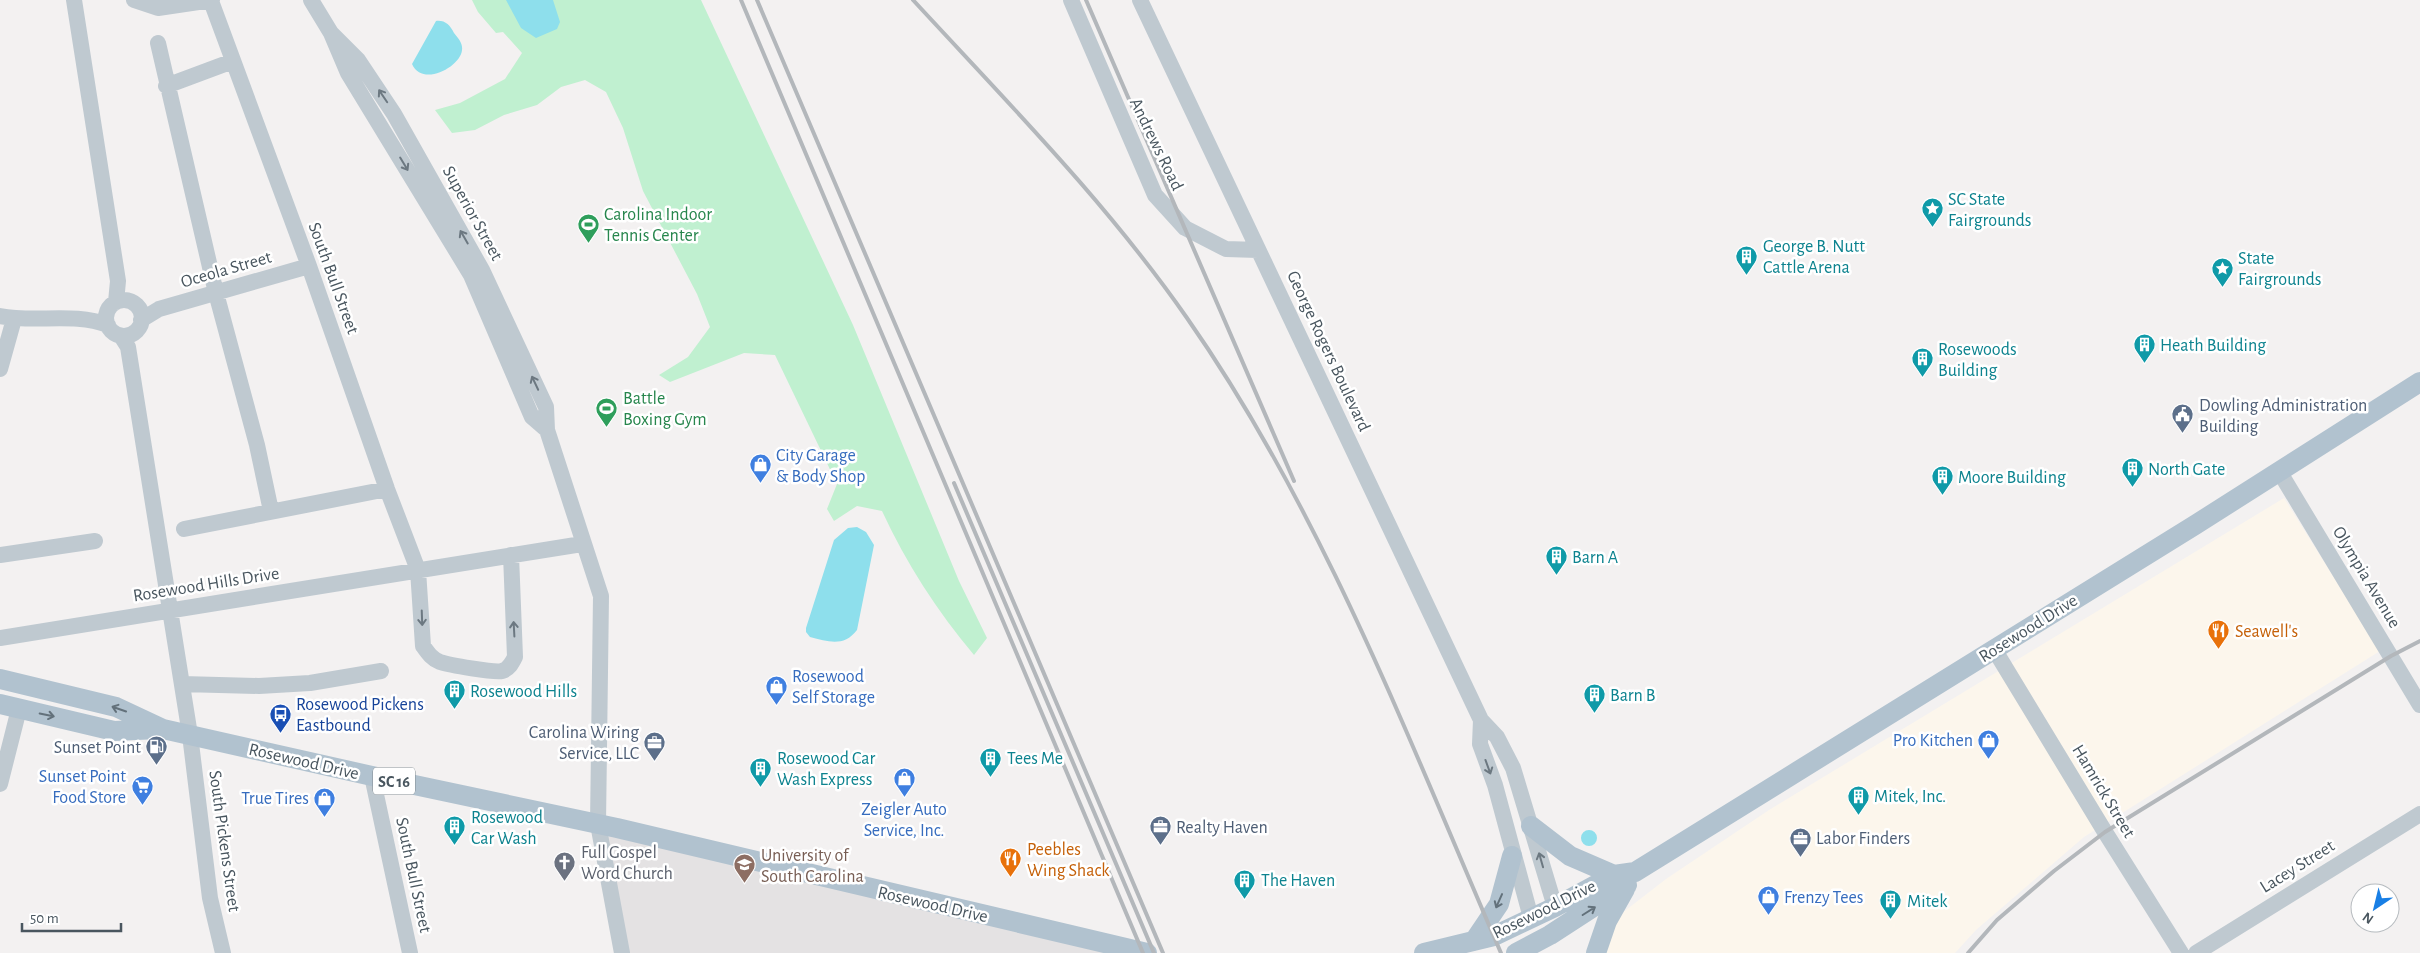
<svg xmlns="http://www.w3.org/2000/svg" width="2420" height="953" viewBox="0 0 2420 953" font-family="'Alegreya Sans',sans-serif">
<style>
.commercial{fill:#fcf6ec}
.education{fill:#e4e2e3}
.green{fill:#c0f0d0}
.water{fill:#8edfec}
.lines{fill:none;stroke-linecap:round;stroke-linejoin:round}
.minor{stroke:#bfc9d0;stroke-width:16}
.major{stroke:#b1c2cf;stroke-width:20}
.rail{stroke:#b3b7bb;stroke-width:4}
.oneway{stroke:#6c7881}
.oneway2{stroke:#63717b}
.labels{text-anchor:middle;stroke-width:5;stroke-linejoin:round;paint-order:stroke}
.shield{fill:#fff;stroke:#80898f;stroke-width:1}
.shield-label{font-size:16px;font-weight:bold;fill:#49565f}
.street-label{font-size:18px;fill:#49565f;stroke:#fff}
.culture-label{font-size:18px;fill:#0d838f;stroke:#fff;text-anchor:start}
.leisure-label{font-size:18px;fill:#27864d;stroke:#fff;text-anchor:start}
.service-label{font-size:18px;fill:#4e5e75;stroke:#fff;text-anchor:start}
.shop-label{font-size:18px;fill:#366cbe;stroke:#fff;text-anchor:start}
.food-label{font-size:18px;fill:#c56008;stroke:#fff;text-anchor:start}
.transit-label{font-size:18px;fill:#164399;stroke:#fff;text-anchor:start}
.worship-label{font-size:18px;fill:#5b616d;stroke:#fff;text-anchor:start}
.education-label{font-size:18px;fill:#785e54;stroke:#fff;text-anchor:start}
</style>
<rect width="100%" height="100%" fill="#f3f1f1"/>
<path class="commercial" d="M2284 498 2380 651 2084 837 1976 930 1955 953H1601L1617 917 1666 879 1769 810Z"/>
<path class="education" d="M600 819 1155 953H628Z"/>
<path class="green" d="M472 0H701L853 325 959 581 987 638 974 655C937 611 906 563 882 511L857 506 834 521 827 509 837 484 775 355 744 353 670 382 659 375 688 357 710 327 697 294 643 191 623 128 606 92 585 80 561 87 537 105 504 115 475 130 452 133 435 110 460 103 505 79 522 53 503 32 496 33 478 12Z"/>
<path class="water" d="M506 0H553L560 22 557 29 536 38 521 28Z
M436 21C445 20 450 25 454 33 458 38 463 43 462 50 461 66 423 88 412 64Z
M857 527 866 532 874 545 857 630C844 647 829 642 810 637L806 632V628L834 540 848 528Z
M1581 838a8 8 0 1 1 16 0a8 8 0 1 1-16 0Z"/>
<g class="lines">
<path class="minor" d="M74 0 118 281 116 302
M134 0 158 8 212 0
M311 0 331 33
M1071 0 1155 195 1185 228 1226 249 1258 250
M1140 0 1481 720 1497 737 1513 768 1555 907
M211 1 309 266 387 489 418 570 423 646C428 653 432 659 440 662 449 665 495 673 502 671 509 669 512 663 515 657L511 555
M158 43 216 293 257 445 271 511
M166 86 233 61
M106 318a18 18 0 1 1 36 0a18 18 0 1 1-36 0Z
M0 316C35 323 74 312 108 325
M141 320 159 309 309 266
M121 336 128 347 190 735 210 898 223 953
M0 369 14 319
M547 430 532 417 471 275 348 73 331 33 358 60 394 114 482 270 546 407 547 430 601 596 598 824 622 953
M2279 471 2420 705
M184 529 387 489
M0 555 95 541
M0 638 582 544
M1994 649 2105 832 2181 953
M182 684 259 686 310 683 381 671
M1481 720 1480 744 1495 785 1531 918
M372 776 410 953
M0 784 19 709
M2196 953 2420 814"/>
<path class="major" d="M0 679 116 707 163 729 372 776 617 828 1147 953
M0 704 114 731 159 729
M1531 826 1570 856 1614 875
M1474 941 1499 904 1512 856
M1424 953 1494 936 1555 907 1614 875 1635 872 2195 525 2420 382
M1516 953 1550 935 1627 885
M1596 953 1607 921 1625 889"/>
<path class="rail" d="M741 0 1143 953
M757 0 1163 953
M913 0C1008 103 1107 203 1187 318 1322 511 1408 738 1501 953
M1086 0 1294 481
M954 483 1154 953
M1968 953 1997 920 2054 871 2105 832 2391 656 2420 641"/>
</g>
<defs><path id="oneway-shaft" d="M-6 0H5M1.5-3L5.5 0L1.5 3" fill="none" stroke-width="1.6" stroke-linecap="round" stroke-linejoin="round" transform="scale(1.25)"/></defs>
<g class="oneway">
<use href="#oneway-shaft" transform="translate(383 96) rotate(-124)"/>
<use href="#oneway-shaft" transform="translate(404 164) rotate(59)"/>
<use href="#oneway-shaft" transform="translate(464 237) rotate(-120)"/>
<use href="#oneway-shaft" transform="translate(535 383) rotate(-115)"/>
<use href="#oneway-shaft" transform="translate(422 618) rotate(88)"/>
<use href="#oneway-shaft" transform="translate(514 629) rotate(-93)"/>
<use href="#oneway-shaft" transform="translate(1488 767) rotate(70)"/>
<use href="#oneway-shaft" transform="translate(1541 860) rotate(-106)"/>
</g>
<g class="oneway2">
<use href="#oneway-shaft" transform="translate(119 709) rotate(-161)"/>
<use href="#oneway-shaft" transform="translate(47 715) rotate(12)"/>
<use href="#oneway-shaft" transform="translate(1499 901) rotate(114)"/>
<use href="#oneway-shaft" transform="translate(1589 911) rotate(-32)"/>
</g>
<defs>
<symbol id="sight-pin" viewBox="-11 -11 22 30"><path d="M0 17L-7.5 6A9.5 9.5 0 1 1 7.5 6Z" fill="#0f9aa8" stroke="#fff"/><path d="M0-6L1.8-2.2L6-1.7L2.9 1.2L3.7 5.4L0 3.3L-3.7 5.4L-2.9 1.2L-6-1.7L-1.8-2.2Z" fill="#fff"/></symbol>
<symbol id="stadium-pin" viewBox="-11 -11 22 30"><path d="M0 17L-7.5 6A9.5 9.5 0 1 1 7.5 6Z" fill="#2e9e5b" stroke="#fff"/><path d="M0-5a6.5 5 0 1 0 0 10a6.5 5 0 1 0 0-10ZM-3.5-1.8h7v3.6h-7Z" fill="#fff"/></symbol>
<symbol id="building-pin" viewBox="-11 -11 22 30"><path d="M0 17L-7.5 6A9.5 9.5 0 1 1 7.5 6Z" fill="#0f9aa8" stroke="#fff"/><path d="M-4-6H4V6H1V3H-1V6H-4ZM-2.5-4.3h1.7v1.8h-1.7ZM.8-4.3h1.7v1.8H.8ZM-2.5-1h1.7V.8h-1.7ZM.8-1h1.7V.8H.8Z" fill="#fff"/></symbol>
<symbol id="civic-pin" viewBox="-11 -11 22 30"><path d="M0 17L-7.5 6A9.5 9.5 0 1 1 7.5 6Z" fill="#5c6f8a" stroke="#fff"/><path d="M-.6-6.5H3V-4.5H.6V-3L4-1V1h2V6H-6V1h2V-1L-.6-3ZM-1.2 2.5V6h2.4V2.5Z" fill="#fff"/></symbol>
<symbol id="shop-pin" viewBox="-11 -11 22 30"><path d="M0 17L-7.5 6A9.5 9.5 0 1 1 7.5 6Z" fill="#3f7fe0" stroke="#fff"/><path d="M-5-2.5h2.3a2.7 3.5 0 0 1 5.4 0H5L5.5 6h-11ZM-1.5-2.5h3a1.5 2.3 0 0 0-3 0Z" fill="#fff"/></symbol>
<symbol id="restaurant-pin" viewBox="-11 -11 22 30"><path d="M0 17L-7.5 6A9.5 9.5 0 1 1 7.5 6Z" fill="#e8710a" stroke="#fff"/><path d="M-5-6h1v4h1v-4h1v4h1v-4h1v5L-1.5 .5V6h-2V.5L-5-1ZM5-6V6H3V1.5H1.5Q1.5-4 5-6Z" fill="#fff"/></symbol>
<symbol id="bus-pin" viewBox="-11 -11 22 30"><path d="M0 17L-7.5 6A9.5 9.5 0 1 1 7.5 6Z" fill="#1a4fb4" stroke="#fff"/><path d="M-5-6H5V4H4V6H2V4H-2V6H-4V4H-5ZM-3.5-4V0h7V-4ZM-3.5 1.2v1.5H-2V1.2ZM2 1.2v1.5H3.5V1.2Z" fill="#fff"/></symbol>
<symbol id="office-pin" viewBox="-11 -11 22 30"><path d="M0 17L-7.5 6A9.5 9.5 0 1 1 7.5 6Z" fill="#5c6f8a" stroke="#fff"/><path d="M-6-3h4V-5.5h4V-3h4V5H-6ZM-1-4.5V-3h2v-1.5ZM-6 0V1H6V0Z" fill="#fff"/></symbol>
<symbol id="fuel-pin" viewBox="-11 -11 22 30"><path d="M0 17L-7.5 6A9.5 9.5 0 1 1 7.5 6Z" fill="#5c6f8a" stroke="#fff"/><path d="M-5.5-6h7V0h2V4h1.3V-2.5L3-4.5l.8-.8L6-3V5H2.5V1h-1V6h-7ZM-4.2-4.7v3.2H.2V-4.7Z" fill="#fff"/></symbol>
<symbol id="supermarket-pin" viewBox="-11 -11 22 30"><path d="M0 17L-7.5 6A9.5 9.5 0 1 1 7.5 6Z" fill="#3f7fe0" stroke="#fff"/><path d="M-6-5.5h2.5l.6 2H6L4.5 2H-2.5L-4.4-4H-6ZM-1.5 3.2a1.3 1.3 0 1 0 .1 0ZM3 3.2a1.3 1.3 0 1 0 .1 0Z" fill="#fff"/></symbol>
<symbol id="church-pin" viewBox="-11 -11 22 30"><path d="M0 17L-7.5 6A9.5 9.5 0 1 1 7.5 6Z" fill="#6b7280" stroke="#fff"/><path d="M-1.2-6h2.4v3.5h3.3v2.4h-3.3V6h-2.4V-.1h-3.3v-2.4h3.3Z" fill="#fff"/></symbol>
<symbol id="university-pin" viewBox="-11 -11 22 30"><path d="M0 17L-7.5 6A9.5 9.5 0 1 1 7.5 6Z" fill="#8d6e63" stroke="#fff"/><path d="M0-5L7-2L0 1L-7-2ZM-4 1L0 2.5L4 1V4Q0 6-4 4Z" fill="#fff"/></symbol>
</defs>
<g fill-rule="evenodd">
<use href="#sight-pin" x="1920" y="196" width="25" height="34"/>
<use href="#stadium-pin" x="576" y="212" width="25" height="34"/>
<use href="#building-pin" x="1734" y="244" width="25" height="34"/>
<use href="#sight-pin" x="2210" y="256" width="25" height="34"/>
<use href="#building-pin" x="2132" y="332" width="25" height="34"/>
<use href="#building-pin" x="1910" y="346" width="25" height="34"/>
<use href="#stadium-pin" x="594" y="396" width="25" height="34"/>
<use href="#civic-pin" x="2170" y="402" width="25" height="34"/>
<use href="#shop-pin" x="748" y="452" width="25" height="34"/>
<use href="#building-pin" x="2120" y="456" width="25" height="34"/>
<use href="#building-pin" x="1930" y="464" width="25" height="34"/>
<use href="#building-pin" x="1544" y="544" width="25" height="34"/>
<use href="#restaurant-pin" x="2206" y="618" width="25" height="34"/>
<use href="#shop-pin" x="764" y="674" width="25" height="34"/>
<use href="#building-pin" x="442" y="678" width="25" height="34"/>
<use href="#building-pin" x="1582" y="682" width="25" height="34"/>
<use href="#bus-pin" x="268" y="702" width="25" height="34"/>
<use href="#shop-pin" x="1976" y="728" width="25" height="34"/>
<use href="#office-pin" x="642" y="730" width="25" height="34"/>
<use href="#fuel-pin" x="144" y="734" width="25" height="34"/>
<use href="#building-pin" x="978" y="746" width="25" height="34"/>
<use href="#building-pin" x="748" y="756" width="25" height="34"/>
<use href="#shop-pin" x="892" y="766" width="25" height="34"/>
<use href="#supermarket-pin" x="130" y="774" width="25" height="34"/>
<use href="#building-pin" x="1846" y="784" width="25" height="34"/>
<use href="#shop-pin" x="312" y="786" width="25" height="34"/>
<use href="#building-pin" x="442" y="814" width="25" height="34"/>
<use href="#office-pin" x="1148" y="814" width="25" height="34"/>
<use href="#office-pin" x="1788" y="826" width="25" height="34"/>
<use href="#restaurant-pin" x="998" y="846" width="25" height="34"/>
<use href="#church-pin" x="552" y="850" width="25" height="34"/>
<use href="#university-pin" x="732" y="852" width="25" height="34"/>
<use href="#building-pin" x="1232" y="868" width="25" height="34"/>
<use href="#shop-pin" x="1756" y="884" width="25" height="34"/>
<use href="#building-pin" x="1878" y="888" width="25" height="34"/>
</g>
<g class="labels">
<rect class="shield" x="373" y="767.5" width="42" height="27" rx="4"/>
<g class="shield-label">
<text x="394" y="787">SC 16</text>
</g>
<g class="street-label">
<text transform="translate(1157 144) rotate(64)" y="6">Andrews Road</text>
<text transform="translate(473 213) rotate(61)" y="6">Superior Street</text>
<text transform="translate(226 269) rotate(-16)" y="6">Oceola Street</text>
<text transform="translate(334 278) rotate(70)" y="6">South Bull Street</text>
<text transform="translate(1329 351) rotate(65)" y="6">George Rogers Boulevard</text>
<text transform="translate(2367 577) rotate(59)" y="6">Olympia Avenue</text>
<text transform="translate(206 584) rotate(-9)" y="6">Rosewood Hills Drive</text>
<text transform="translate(2028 628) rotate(-32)" y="6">Rosewood Drive</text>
<text transform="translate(304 761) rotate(13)" y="6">Rosewood Drive</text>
<text transform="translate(2104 791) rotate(59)" y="6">Hamrick Street</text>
<text transform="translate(225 841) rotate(82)" y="6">South Pickens Street</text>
<text transform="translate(2297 866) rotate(-32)" y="6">Lacey Street</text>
<text transform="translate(414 875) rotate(78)" y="6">South Bull Street</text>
<text transform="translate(933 904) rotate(13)" y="6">Rosewood Drive</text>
<text transform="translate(1544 909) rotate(-26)" y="6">Rosewood Drive</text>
</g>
<g class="culture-label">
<text x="1948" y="205">SC State<tspan x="1948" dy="21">Fairgrounds</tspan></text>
<text x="1763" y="252">George B. Nutt<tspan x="1763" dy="21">Cattle Arena</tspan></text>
<text x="2238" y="264">State<tspan x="2238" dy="21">Fairgrounds</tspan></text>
<text x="2160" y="351">Heath Building</text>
<text x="1938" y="355">Rosewoods<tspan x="1938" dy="21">Building</tspan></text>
<text x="2148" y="475">North Gate</text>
<text x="1958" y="483">Moore Building</text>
<text x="1572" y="563">Barn A</text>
<text x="470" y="697">Rosewood Hills</text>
<text x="1610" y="701">Barn B</text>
<text x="777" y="764">Rosewood Car<tspan x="777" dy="21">Wash Express</tspan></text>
<text x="1007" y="764">Tees Me</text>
<text x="1874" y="802">Mitek, Inc.</text>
<text x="471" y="823">Rosewood<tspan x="471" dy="21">Car Wash</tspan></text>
<text x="1261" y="886">The Haven</text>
<text x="1907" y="907">Mitek</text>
</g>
<g class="leisure-label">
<text x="604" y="220">Carolina Indoor<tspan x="604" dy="21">Tennis Center</tspan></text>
<text x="623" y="404">Battle<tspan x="623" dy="21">Boxing Gym</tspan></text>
</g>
<g class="service-label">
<text x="2199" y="411">Dowling Administration<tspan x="2199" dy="21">Building</tspan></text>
<text x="639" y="738" text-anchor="end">Carolina Wiring<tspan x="639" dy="21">Service, LLC</tspan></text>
<text x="141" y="753" text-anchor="end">Sunset Point</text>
<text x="1176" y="833">Realty Haven</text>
<text x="1816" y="844">Labor Finders</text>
</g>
<g class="shop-label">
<text x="776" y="461">City Garage<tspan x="776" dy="21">&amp; Body Shop</tspan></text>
<text x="792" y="682">Rosewood<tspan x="792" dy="21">Self Storage</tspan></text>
<text x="1973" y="746" text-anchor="end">Pro Kitchen</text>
<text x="126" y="782" text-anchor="end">Sunset Point<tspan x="126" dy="21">Food Store</tspan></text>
<text x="309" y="804" text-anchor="end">True Tires</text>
<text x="904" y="815" text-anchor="middle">Zeigler Auto<tspan x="904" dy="21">Service, Inc.</tspan></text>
<text x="1784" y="903">Frenzy Tees</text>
</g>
<g class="food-label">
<text x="2235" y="637">Seawell's</text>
<text x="1027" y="855">Peebles<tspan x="1027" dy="21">Wing Shack</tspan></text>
</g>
<g class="transit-label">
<text x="296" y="710">Rosewood Pickens<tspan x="296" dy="21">Eastbound</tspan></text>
</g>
<g class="worship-label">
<text x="581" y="858">Full Gospel<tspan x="581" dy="21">Word Church</tspan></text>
</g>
<g class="education-label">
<text x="761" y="861">University of<tspan x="761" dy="21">South Carolina</tspan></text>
</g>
</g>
<g transform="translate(2375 908) rotate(215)"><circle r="24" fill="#ffffff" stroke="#b6bbbf"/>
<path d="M0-4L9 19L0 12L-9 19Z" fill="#197fe5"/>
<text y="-8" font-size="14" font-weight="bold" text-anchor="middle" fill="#49565f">N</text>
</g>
<path d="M22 923v8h99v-8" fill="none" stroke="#49565f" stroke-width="2.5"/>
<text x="30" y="923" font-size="15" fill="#49565f" stroke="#ffffff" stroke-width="4" paint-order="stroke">50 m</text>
</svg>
